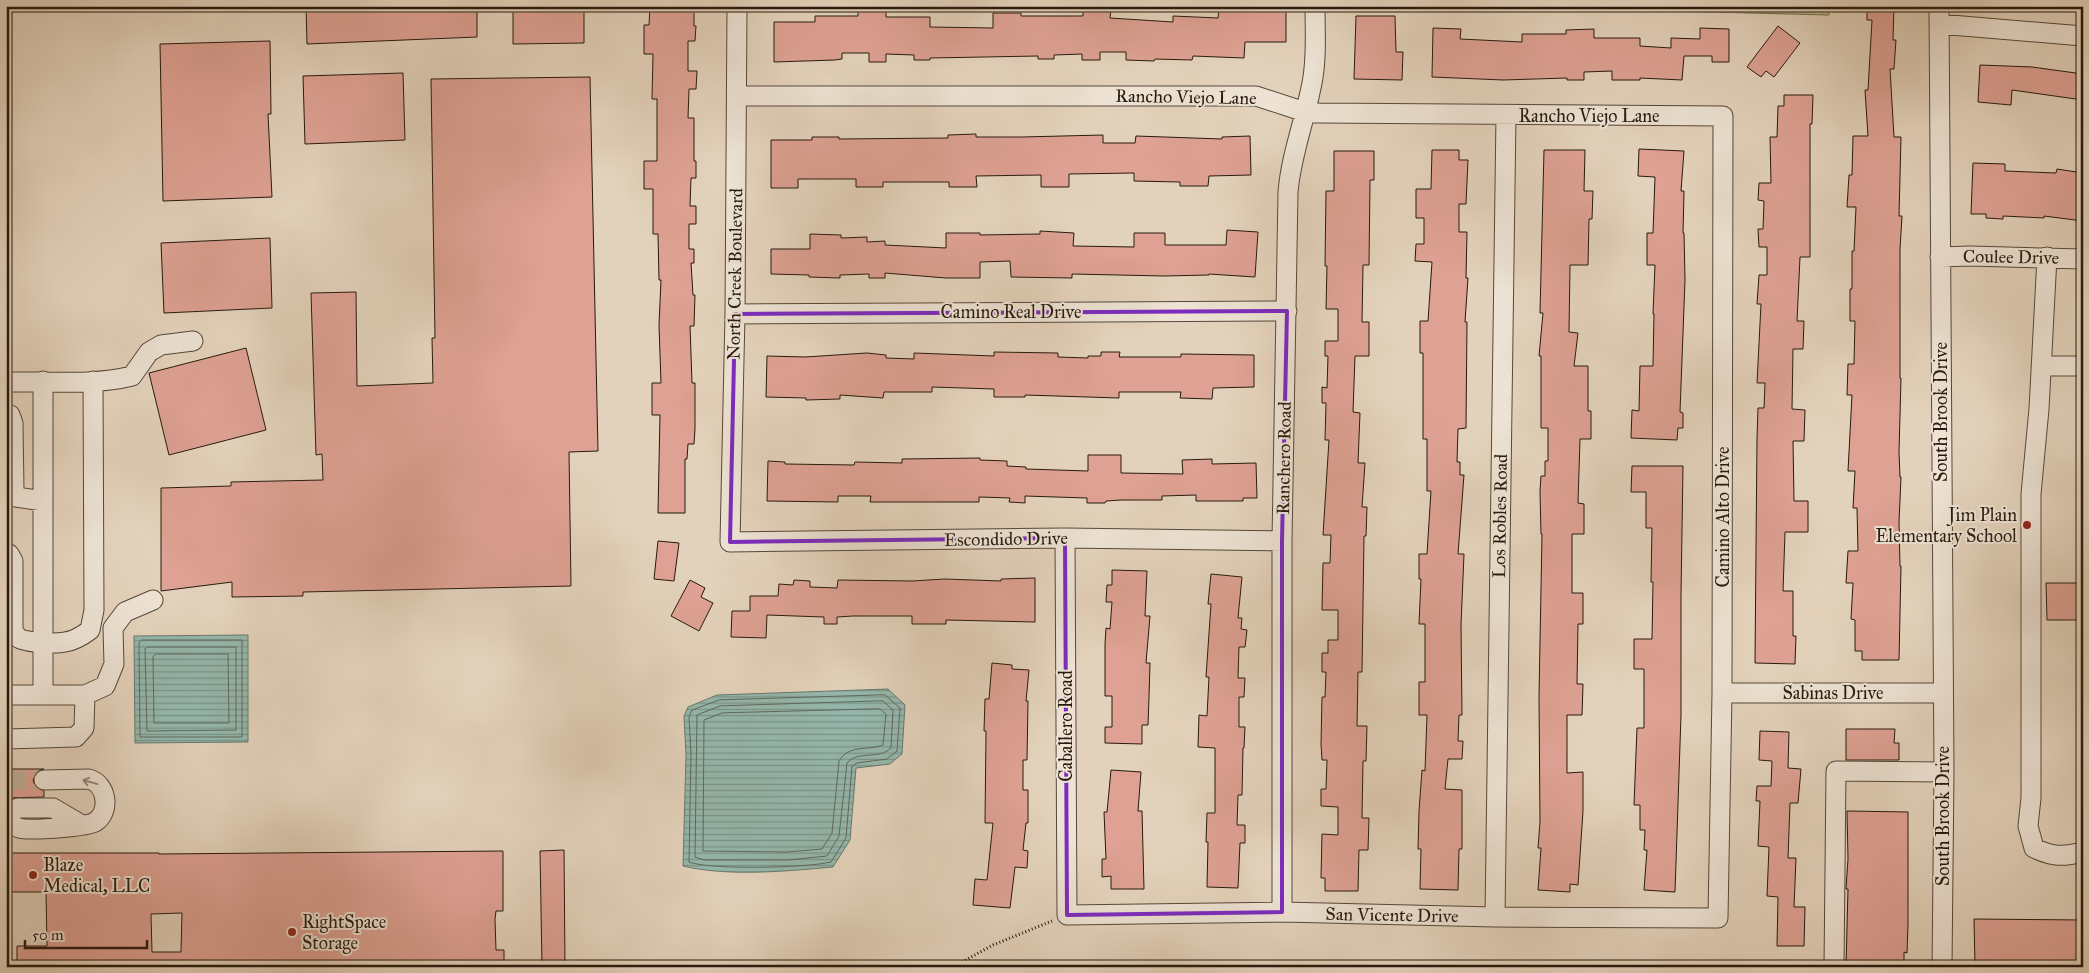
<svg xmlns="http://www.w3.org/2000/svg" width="2089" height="973" viewBox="0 0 2089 973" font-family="'IM FELL Great Primer',serif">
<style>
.park{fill:url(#park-dots);stroke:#6e6a4e}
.water{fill:url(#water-rules);stroke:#69796d}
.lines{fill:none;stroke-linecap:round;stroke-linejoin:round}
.shore{stroke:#5e695e;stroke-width:1}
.building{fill:#dea193;stroke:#271a0e;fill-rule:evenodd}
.minor-tunnel{stroke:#bdad98;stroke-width:19;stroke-dasharray:19 9;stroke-linecap:butt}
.minor-casing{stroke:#564839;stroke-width:21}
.path{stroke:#271a0e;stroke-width:3;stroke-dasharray:1 2.5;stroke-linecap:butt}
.minor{stroke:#ede2d3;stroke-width:19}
.oneway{stroke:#94887a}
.marked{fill:none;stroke:#7b2cbf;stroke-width:4;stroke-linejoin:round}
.poi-dot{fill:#8f2418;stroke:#ede2d3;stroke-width:2}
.labels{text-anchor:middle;stroke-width:4;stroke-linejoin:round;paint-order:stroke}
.street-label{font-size:18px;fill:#271a0e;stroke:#ede2d3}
.poi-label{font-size:18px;fill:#271a0e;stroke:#ede2d3;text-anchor:start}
</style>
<defs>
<pattern id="park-dots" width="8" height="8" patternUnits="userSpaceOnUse" patternTransform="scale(1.25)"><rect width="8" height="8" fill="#b6bb8e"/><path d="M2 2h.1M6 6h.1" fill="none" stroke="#9ca079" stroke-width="1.8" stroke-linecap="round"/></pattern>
<pattern id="water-rules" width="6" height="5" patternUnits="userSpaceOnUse" patternTransform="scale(1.25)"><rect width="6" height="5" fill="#95b8ad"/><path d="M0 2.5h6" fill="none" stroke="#7a958b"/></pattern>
</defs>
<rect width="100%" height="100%" fill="#e3d2bb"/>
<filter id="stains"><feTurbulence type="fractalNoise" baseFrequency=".004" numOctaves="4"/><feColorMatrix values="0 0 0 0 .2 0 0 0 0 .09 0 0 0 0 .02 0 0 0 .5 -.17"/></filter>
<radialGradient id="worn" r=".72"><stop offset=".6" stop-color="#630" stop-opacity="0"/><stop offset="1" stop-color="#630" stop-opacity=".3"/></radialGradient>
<path class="park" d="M1669 6H1829V15L1669 11Z"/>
<path class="water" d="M248 635V742L135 743 134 636Z
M888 689 905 705 902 754 890 764 856 768 850 840 833 867C787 871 729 877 683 866L686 755 684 716 688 707 717 695Z"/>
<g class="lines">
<path class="shore" d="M142 640H242V737H140L139 643Z
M148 647H236V730L147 731 145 649Z
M156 654H228L229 723H154L153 657Z
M885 695 900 708 897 751 887 759 857 763 852 766 846 838 831 862C806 868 710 870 689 862L691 754 689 717 692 710 719 700Z
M883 701 893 710 891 748C879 760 858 750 847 763L839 836 827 856 788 860H704L695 857 697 715 720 706Z
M880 709 886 714 883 745C868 751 849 744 839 761L832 833 822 849 787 852 703 851 704 720 722 713Z"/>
</g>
<path class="building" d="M306 6H477V37L307 44Z
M513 6H584V43L513 44Z
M650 6H694V26H696L695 41H688V71H697L696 89H689L688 118H694V161H696V178H691L690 206H696V224H689V249H694V263H691L693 295H695L694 326H690L692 383H695V429L694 444H688L687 459H685V513H658L660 415H652V383H661L659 325 661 280H659L658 234H653V189H644V161H657V99H652L653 54H644V25H649Z
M1867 6H1894L1893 40H1896L1894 69H1890L1894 137H1901L1899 216H1902L1900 249V378H1901L1899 452 1900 477H1901L1899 522 1900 566H1901L1899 660H1862V651H1855V620L1851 619 1853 583H1846L1848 551H1858L1857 508H1853L1855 471H1848L1852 395H1847L1848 364H1854L1855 321H1850V289H1852V251H1854L1856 207H1847L1849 175H1852L1853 136H1868L1865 90H1868L1872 20H1867Z
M1219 8 1286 11V42H1245L1244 58 1193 56 1192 60 1155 59 1154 61 1126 60V52H1100V60H1082V54L1054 55V59H1038V56L930 58V60H914V55L886 54V62H869V53H842V59L835 60 774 62V22H815V16H858V11L886 10V17H930V27L993 28V13H1021V16H1083V9H1111L1110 18 1173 22V16L1218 18Z
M1356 16H1395L1396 52H1403L1402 80 1354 79Z
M1778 26 1800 43 1774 77 1766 71 1761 77 1747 67Z
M1433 28 1461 29 1460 39 1522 42V34H1566V30L1594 29V38H1640V46L1671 48V38L1700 39V28L1729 29V62H1712V56H1684L1682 80 1640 78V80H1612V71L1584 72V80H1567V78L1503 80 1432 77Z
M270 41 271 114H268L272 197 163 201 160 44Z
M1980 65 2032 67 2083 74V100L2012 90 2011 105 1978 102Z
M403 73 405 140 305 144 303 76Z
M590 77 598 451 569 452 571 586 303 592V596L232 597V582L161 591V488L231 486V482L323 480 322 454 316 455 311 293 356 292 357 386 433 383 432 338H435L431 79Z
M1784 95H1813L1812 124H1810V257H1800L1797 321H1804L1803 349H1793L1792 409 1805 410 1804 441H1793L1794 501H1808V532H1785L1783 591H1793V636H1796L1795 664 1755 663 1757 438 1758 408H1764L1765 383H1757L1761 304H1757L1759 275H1767V247H1759L1758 229H1763L1764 201 1758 200 1759 183H1771L1770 137H1777L1778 106H1784Z
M976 134V137H1022L1103 135V143H1135L1136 136 1222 139V137L1250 136 1251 175 1209 176 1208 186H1180V182L1134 181V173L1069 174V187H1041V175L976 176 977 187H949V182H883V187H856V179H798V188H771V140H812V137H839V139L948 138V135Z
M1639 149 1684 151 1681 191H1684L1683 233H1684L1685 280 1680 412 1683 413V428H1678L1677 440 1631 438 1632 410 1639 411 1640 366H1653L1654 314H1653L1655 265H1647V233H1653L1655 177 1638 176Z
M1432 150H1459V160H1468L1466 204H1459V232H1467L1466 278H1468L1465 322H1467L1466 428 1458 429 1457 462H1460V475H1464L1458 554H1464L1461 625 1462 715H1459L1458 741H1463L1462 759H1448L1445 789 1462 790V849H1459L1458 890 1420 889 1421 849H1418L1419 811 1422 770 1425 771 1427 715H1419V682H1425V624H1419L1421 579H1419V554H1427L1431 491H1427V439H1423V353H1420V321H1428L1432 262 1415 261 1416 244H1424V218H1416V189H1431Z
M1544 150H1585L1584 191H1593L1592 219H1589L1588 265H1570L1569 332 1578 333 1574 366H1588V411H1591V439H1580L1578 503 1584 504V534H1572V593H1583V624H1578L1577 684H1583L1582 715H1567V773L1583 772V811L1578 885 1570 884V892L1538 890 1541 848H1538L1540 822 1539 696 1542 534H1541L1540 491 1541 476H1545V461H1548V428H1541V356H1539L1543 313H1540Z
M1334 151H1374V180H1370L1369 265H1363L1362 322H1369V356H1355L1353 412 1360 413 1358 463H1365L1362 507H1367L1366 536H1364L1362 672H1358L1357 726H1367L1366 761H1363L1362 818H1369L1368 850H1359L1358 891H1325V878H1321L1322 834 1338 835V807L1321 806V789H1326L1327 760H1322L1321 744 1322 697H1325L1326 672H1322V653H1328V640H1338V610H1322L1323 563H1330L1331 535H1323L1329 440H1325L1326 403H1322V387L1327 388 1328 356H1325V341H1338V309H1326L1327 266H1325L1326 191H1334Z
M1973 163 2005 164V171L2056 173 2057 169 2083 173V221L2044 216V218L2003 216V219L1986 218V214H1971Z
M1227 230 1258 232 1255 277 1209 274V275L1164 276 1072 274V278L1011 277 1010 261 980 262V278H946L885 273V278H869V274L840 275V278L809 277V275L771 274V249H810V234L841 235V238L867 237V242L885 241V245L946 248V233H980V235L1040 234V231L1074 233 1073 246 1134 247V233H1165V245H1226Z
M270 238 272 308 164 313 161 243Z
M246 348 266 430 169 455 149 373Z
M994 352 1058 353V357L1088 358V356H1101V352H1120L1119 357H1181V354L1254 355V387L1213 388 1212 399 1180 398 1181 392H1119V398L1025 395V397H994V389L932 387V392H884L883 398 840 395V399L806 400V398L766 397 767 356 805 357 867 353 886 355V358L914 359V353L994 356Z
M1088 455H1121V473L1183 474 1182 460 1212 459V464L1256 463 1257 498H1243V501H1196V495L1162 496V500H1121L1106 501 1105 503H1087V498L1025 496V503L1009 502 1010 498 979 497V502H870L871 496H838V502L767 501 768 461 785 462V464L854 465 855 462 902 463V459L980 458V460L1007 461V466L1026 467V469L1088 471Z
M1632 466H1683L1681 595V715L1675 892 1644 890 1647 850H1644L1645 830H1640V805H1634L1637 728H1644V669H1634V639H1652L1653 582H1651L1652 528H1646V492H1631Z
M658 541 679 543 674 581 654 579Z
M1112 570 1147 571 1145 616H1150L1146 663H1150L1149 697 1148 725H1142V744L1105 743V727H1112V696H1105V644L1106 628 1110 629 1112 602H1106L1107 585H1112Z
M1211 574 1242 577 1238 618H1242L1241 629 1247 630 1245 647H1239L1238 678H1245L1244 697H1239V727H1245L1244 748H1243L1242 795H1238L1237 825H1245V843H1240L1238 888 1207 887 1208 842H1206L1207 813H1215V748L1198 747 1199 715 1207 716 1209 677H1206L1211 604H1208Z
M1035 578V622L946 620V624H912V616H853L837 617V624H824V617L767 615 766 638 731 637 732 611H750V596H778L779 584 793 585 794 580 810 581V587L837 588 838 580 912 581 945 579 1001 581V579Z
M690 580 705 588 701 597 713 603 699 631 671 616Z
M2046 583H2083V620H2047Z
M992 663 1012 665V669L1029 670 1026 701H1028L1027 760H1023V790H1028V823H1026L1023 850 1028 851 1027 868 1015 867 1010 908 973 905 975 879 987 880 993 823H985L986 731H984L985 699H989Z
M1846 729H1895L1894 743H1899V760H1846Z
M1760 731 1789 732 1788 768 1801 769 1798 803H1790L1788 858H1796L1794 907H1805L1804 946H1777L1778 897 1767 896 1769 847 1758 846 1760 801H1756L1757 786H1771L1772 761 1759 760Z
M10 769H44L38 771 33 780 35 786 44 791V797L6 798V770Z
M1111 770 1141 772 1138 811H1142L1144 889H1111V876L1102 877V859H1106L1104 812H1107Z
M1847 811 1908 812V924L1907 953 1904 952V967H1846L1848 889H1846L1848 859Z
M564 850 565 967H542L540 851Z
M503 851V911H496L495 919 496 950H504V967H17V946H47L46 892H6V853H159V854ZM182 913 181 952H152L151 914Z
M1974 919 2082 920 2081 965H1975Z"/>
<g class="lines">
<path class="minor-tunnel" d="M6 780H44"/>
<defs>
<path id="minor" d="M737 6 735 314 730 542 1065 538 1282 541
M1939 6 1944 772 1942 967
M1939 24 2083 36
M737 96H1256L1305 112 1319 113 1723 116 1722 693 1718 918 1495 917 1282 912 1067 915 1065 538
M1940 257 1970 256 2083 259
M2047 257 2039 409 2031 494V798L2028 826 2034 848C2053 857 2063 857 2083 852
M735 314 1287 311
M2041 366H2083
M43 381V695
M6 382C47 381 92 386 132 376L149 352 161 345 193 341
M6 414 10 415 13 423 14 491 16 497 43 501
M6 553 9 554 13 561V630C14 631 16 636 17 637 23 643 56 644 65 642 74 641 82 636 90 630L94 610 93 381
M1722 693H1943
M6 695H85L105 686 114 664 113 628 125 612 153 600
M6 739 76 737 84 728 85 695
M6 816 18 808H53L82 825
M6 819C10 822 15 827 19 828 28 831 88 827 95 822 111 812 107 784 89 779L44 780
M1282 912V541L1288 192C1291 155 1305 120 1312 83 1317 58 1315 32 1315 6
M1495 917 1506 115
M1834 967 1836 771 1944 772"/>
</defs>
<use href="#minor" class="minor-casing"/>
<path class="path" d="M953 967 993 945 1052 921"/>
<use href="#minor" class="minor"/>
</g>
<defs><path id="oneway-shaft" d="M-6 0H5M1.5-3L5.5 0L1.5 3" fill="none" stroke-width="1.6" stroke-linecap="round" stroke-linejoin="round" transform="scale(1.25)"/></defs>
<use class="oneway" href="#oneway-shaft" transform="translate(90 782) rotate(-165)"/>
<path class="marked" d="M1287 311 1282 541V912L1067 915 1065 538 730 542 735 314Z"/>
<g class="poi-dot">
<circle cx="2027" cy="525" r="5"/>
<circle cx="33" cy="875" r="5"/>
<circle cx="292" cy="932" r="5"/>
</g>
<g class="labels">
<g class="street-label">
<text transform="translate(1186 97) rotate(1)" y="6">Rancho Viejo Lane</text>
<text x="1589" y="122">Rancho Viejo Lane</text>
<text transform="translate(2011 257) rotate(1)" y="6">Coulee Drive</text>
<text transform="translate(735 274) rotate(-89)" y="6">North Creek Boulevard</text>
<text x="1011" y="318">Camino Real Drive</text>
<text transform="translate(1941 412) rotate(-90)" y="6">South Brook Drive</text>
<text transform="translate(1284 458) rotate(-89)" y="6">Ranchero Road</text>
<text transform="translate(1500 516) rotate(-89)" y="6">Los Robles Road</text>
<text transform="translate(1723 517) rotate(-90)" y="6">Camino Alto Drive</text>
<text transform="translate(1006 539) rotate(-1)" y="6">Escondido Drive</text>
<text x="1833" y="699">Sabinas Drive</text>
<text transform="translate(1066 726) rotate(-90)" y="6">Caballero Road</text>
<text transform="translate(1943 816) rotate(-90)" y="6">South Brook Drive</text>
<text transform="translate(1392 915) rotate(1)" y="6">San Vicente Drive</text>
</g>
<g class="poi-label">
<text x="2017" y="521" text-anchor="end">Jim Plain<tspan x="2017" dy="21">Elementary School</tspan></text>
<text x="43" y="871">Blaze<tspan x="43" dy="21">Medical, LLC</tspan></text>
<text x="302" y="928">RightSpace<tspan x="302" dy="21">Storage</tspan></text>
</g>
</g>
<rect width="2089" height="973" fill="none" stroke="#e3d2bb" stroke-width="25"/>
<rect x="8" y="8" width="2074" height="958" fill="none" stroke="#271a0e" stroke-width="2.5"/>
<rect x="12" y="12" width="2064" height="948" fill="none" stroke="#271a0e"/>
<path d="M25 940v8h122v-8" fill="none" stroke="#271a0e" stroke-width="2.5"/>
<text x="32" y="940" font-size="15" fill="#271a0e" stroke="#ede2d3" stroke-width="4" paint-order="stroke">50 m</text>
<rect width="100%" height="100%" filter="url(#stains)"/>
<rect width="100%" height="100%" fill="url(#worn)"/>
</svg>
